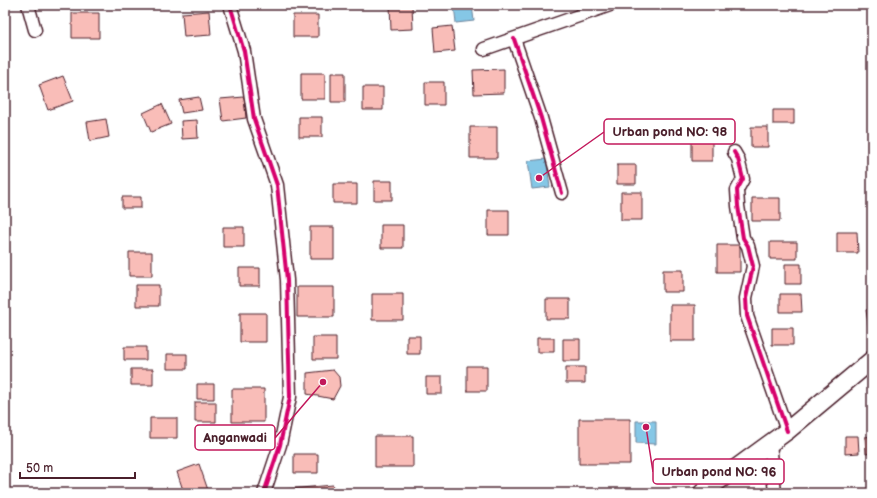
<svg xmlns="http://www.w3.org/2000/svg" width="877" height="498" viewBox="0 0 877 498" font-family="'Balsamiq Sans',sans-serif">
<style>
.water{fill:#85c7e6;stroke:#6d849b}
.building{fill:#f9bdb8;stroke:#4a1f2b}
.lines{fill:none;stroke-linecap:round;stroke-linejoin:round}
.street-casing{stroke:#4a1f2b;stroke-width:15}
.secondary-casing{stroke:#4a1f2b;stroke-width:20}
.street{stroke:#fff;stroke-width:12}
.secondary{stroke:#fff;stroke-width:17}
.cycleway-casing{stroke:#fff;stroke-width:6}
.cycleway{stroke:#d6006c;stroke-width:4}
.leader{fill:none;stroke:#c2185b;stroke-width:1.5}
.callout-dot{fill:#c2185b;stroke:#fff;stroke-width:1.5}
.callout{fill:#fff;stroke:#c2185b;stroke-width:1.5}
.callout-label{font-size:13px;text-anchor:middle;font-weight:bold;fill:#4a1f2b}
</style>
<rect width="100%" height="100%" fill="#fff"/>
<filter id="ink" filterUnits="userSpaceOnUse"><feTurbulence type="fractalNoise" baseFrequency=".025" numOctaves="2"/><feDisplacementMap in="SourceGraphic" scale="8" xChannelSelector="R" yChannelSelector="G"/><feConvolveMatrix kernelMatrix="1 2 1 2 8 2 1 2 1" color-interpolation-filters="sRGB"/></filter>
<g filter="url(#ink)">
<path class="water" d="M454 5H472L474 21 456 23Z
M546 159 550 187 532 189 528 161Z
M636 421H656V444L636 443Z"/>
<path class="building" d="M390 5H412L413 29 391 30Z
M209 11 211 35 184 37 182 13Z
M72 13H99V38H72Z
M293 15H318V37H293Z
M452 26 455 51 435 53 433 28Z
M504 69V93L474 94 473 70Z
M301 73H325V99H301Z
M331 73H345V102H331Z
M63 76 73 101 48 110 39 85Z
M425 82H444V105H425Z
M363 87H383V110H363Z
M199 97 202 110 182 113 179 100Z
M244 97 246 118 223 121 220 99Z
M162 104 171 124 151 132 143 113Z
M773 110H794V124H773Z
M299 117H322V137H299Z
M106 119 109 137 90 141 87 122Z
M197 120 198 138 182 139 181 121Z
M470 127H497V158H470Z
M751 127H768V147H751Z
M692 135H712V161H692Z
M617 165H636V184H617Z
M374 181H392V200H374Z
M333 184H357V203H333Z
M621 192H642V220H621Z
M122 197H141V208H122Z
M752 198H780V221H752Z
M488 210H509V235H488Z
M381 225H403V248H381Z
M223 227H244V247H223Z
M310 227H334V259H310Z
M837 232H857L858 253H837Z
M770 242H797V259H770Z
M717 245H740V272H717Z
M129 252H152V276H129Z
M785 264H801V284H785Z
M239 268H260V286H239Z
M663 270H683V292H663Z
M136 285H159V306H136Z
M297 287H334V317H297Z
M372 294H403V320H372Z
M780 294H801L802 312H780Z
M546 299H570V319H546Z
M670 305H695V341H670Z
M872 309V330H869L866 310Z
M240 313H266V342H240Z
M772 328H793V345H772Z
M407 336H420V354H407Z
M313 337H336V359H313Z
M537 338H554V352H537Z
M563 339H580V361H563Z
M124 347H146V360H124Z
M167 354H187V369H167Z
M467 366H487V391H467Z
M566 367H585V383H566Z
M131 369H153V385H131Z
M333 370 339 377 340 386 333 399 307 394V373Z
M426 377H442V394H426Z
M197 384H214V399H197Z
M232 389H264V422H232Z
M195 402H216V422H195Z
M150 418H177V438H150Z
M579 419H630V464H579Z
M375 436H413V467H375Z
M845 436H858L859 453 845 454Z
M872 436V453L866 454 865 437Z
M294 454H318V473H294Z
M199 464 209 493H184L177 472Z
M333 485 334 493H281L280 490Z"/>
<g class="lines">
<defs>
<path id="street" d="M28 5 35 30
M230 5 244 51 254 119 277 185 287 280 290 397 280 445 264 493
M514 39 541 118 562 193
M484 49 610 5
M734 152 738 159 743 179 737 190 738 206 743 238 748 246 753 266 746 298 747 316 787 431
M770 443 775 493"/>
<path id="secondary" d="M702 493 787 431 872 360"/>
</defs>
<use href="#street" class="street-casing"/>
<use href="#secondary" class="secondary-casing"/>
<use href="#street" class="street"/>
<use href="#secondary" class="secondary"/>
<defs>
<path id="cycleway" d="M230 5 244 51 254 119 277 185 287 280 290 397 280 445 264 493
M514 39 541 118 562 193
M734 152 738 159 743 179 737 190 738 206 743 238 748 246 753 266 746 298 747 316 787 431"/>
</defs>
<use href="#cycleway" class="cycleway-casing"/>
<use href="#cycleway" class="cycleway"/>
</g>
</g>
<path class="leader" d="M539 178L604 132M323 382L275 438M646 427L653 472"/>
<g class="callout-dot">
<circle cx="539" cy="178" r="4"/>
<circle cx="323" cy="382" r="4"/>
<circle cx="646" cy="427" r="4"/>
</g>
<g class="callout">
<rect x="604" y="119" width="131" height="25" rx="4"/>
<rect x="195" y="425" width="80" height="25" rx="4"/>
<rect x="653" y="459" width="131" height="25" rx="4"/>
</g>
<g class="callout-label">
<text x="670" y="136">Urban pond NO: 98</text>
<text x="235" y="442">Anganwadi</text>
<text x="719" y="476">Urban pond NO: 96</text>
</g>
<rect width="877" height="498" fill="none" stroke="#fff" stroke-width="20"/>
<rect x="10" y="10" width="857" height="478" fill="none" stroke="#4a1f2b" stroke-width="1.5" filter="url(#ink)"/>
<path d="M20 472v6h115v-6" fill="none" stroke="#4a1f2b" stroke-width="2"/>
<text x="26" y="472" font-size="12" fill="#4a1f2b" stroke="#ffffff" stroke-width="3" paint-order="stroke">50 m</text>
</svg>
